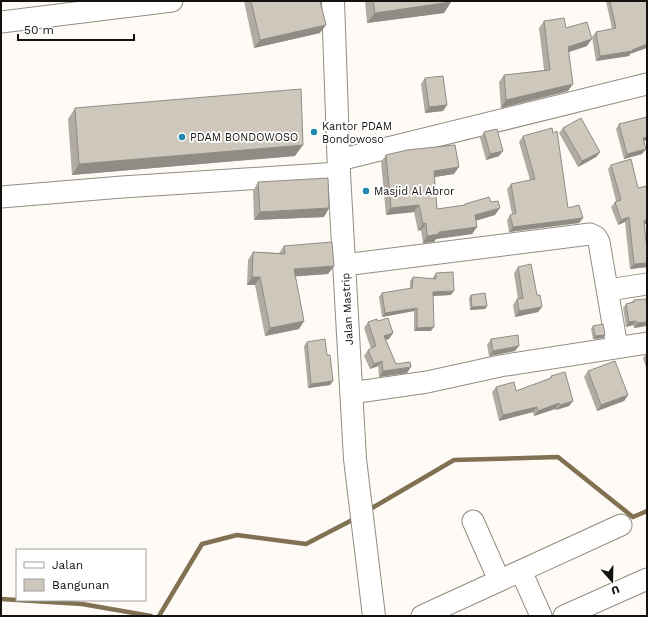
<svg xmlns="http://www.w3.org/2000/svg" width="648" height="617" viewBox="0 0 648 617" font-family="'Work Sans',sans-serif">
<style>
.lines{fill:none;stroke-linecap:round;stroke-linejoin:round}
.stream{stroke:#817052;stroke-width:4.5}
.minor-casing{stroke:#938c82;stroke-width:23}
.major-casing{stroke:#938c82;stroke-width:24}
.minor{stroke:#fff;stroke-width:21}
.major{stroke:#fff;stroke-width:22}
.wall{fill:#b1aba2}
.shaded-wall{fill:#908b84}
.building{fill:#cec7bc;stroke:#908b84}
.poi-dot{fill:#2188b1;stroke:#fff;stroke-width:1.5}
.labels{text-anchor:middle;stroke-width:3.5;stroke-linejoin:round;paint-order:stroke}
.poi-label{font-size:11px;fill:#14120e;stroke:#fff;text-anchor:start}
.street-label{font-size:11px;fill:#14120e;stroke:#fff}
</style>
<rect width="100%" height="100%" fill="#fefbf6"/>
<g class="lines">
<path class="stream" d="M367 511 454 460 558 457 633 517 647 511
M1 599 82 604 151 616
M159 616 202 544 237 535 306 544 356 518"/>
<defs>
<path id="minor" d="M1 22 172 1
M339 160 647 84
M1 197 122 187 339 173
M344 265 590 234 596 237 599 242 617 347
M608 290 647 284
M351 393 427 382 500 366 647 343
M473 521 499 580
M521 571 541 616
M422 616 621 525
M564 616 647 579"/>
<path id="major" d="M333 1 339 173 355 459 374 616"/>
</defs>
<use href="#minor" class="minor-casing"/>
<use href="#major" class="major-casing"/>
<use href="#minor" class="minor"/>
<use href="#major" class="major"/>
</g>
<path class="wall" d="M244 1H320V33L254 48Z
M365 1H451V2L444 13 367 23Z
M606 1H647L630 54 629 56 596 61 592 37 596 32 612 29Z
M544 21 566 28 587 46 569 52 568 91 501 108 499 82 504 75 544 70 539 28Z
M425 78 447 105 443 111 425 113 421 84Z
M75 108 295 156 72 175 68 119Z
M647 117V140L644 141 646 149 642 154 624 159 616 129 619 124Z
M563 128 600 152 596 157 578 167 559 133Z
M484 132 499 156 486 160 480 138Z
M523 136 568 208 583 218 579 223 509 232 507 220 510 215 512 214 507 189 511 184 530 180 519 142Z
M386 155 454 174 434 177 437 209 463 206 465 204 495 215 476 221 477 227 472 234 436 239 434 242 423 243 421 230 418 231 414 212 386 215 381 162Z
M611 165 638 188 647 186V224H644L646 242H647V267L630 269 625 222 618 225 611 207 615 202 616 201 608 169Z
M258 182 329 208 324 217 254 220 253 191Z
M284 246 334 266 328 274 295 276 304 321 299 329 265 336 255 285H247L248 260 253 252 279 253Z
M518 267 537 295 542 307 538 312 515 317 513 305 517 299H518L514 273Z
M436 273 451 295 433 296 431 331H414V311L382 317 379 297 382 293 410 289V281L413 277 433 279V277Z
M471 295 487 306 485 309 470 310 469 298Z
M634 300 646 326 634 328 633 325 626 327 623 308 626 304 632 302Z
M368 322 389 339 386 340 396 364 407 373 379 377 378 366 370 369 364 356 368 350 371 349 364 328Z
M593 326 605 335 603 338 593 339 591 329Z
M491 339 515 351 489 356 487 345Z
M307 342 327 355 333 381 330 385 308 388 304 346Z
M647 352V371L643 358Z
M588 371 628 395 624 401 597 411 584 377Z
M551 376 573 401 569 406 556 410 555 409 534 416 533 412 499 421 492 392 496 387 516 391 549 379Z"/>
<path class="shaded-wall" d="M451 2 444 13 367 23 375 13Z
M326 25 320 33 254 48 260 40Z
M592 39 587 46 563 54 568 47Z
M647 44V48L630 54 629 56 596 61 600 56 632 50Z
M573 84 568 91 501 108 506 100Z
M447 105 443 111 425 113 429 107Z
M647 137V140L639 143 643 138Z
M303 145 295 156 72 175 79 164Z
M646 149 642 154 624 159 627 154Z
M503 151 499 156 486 160 490 154Z
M600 152 596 157 578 167 582 161Z
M459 167 454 174 429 178 434 171Z
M419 205 414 212 386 215 391 208Z
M329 208 324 217 254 220 260 212Z
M500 208 495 215 470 222 475 215Z
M629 217 625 222 618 225 621 220Z
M583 218 579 223 509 232 513 227Z
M647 220V224L640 225 644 221Z
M426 223 421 230 418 231 423 224Z
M477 227 472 234 436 239 434 242 423 243 427 236 439 232Z
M647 263V267L630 269 634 264Z
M334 266 328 274 288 277 294 269Z
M252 277H260L255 285H247Z
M454 291 451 295 430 296 433 292Z
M487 306 485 309 470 310 472 307Z
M542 307 538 312 515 317 519 311Z
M417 308 414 311 382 317 385 313Z
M304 321 299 329 265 336 270 328Z
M636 321 633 325 626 327 629 322Z
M647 322V324L646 326 634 328 637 323Z
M434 327 431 331H414L417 328Z
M393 333 389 339 380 341 384 336Z
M605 335 603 338 593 339 595 336Z
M519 346 515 351 489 356 493 351Z
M382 361 378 366 370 369 374 364Z
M411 367 407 373 379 377 383 371Z
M333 381 330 385 308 388 311 384Z
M628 395 624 401 597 411 601 405Z
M573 401 569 406 556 410 560 405Z
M559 403 555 409 534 416 538 411Z
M537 407 533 412 499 421 503 415Z"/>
<path class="building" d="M251 1H320L326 25 260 40Z
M373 1H451V2L375 13Z
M610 1H647V44L632 50 633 51 600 56 596 32 616 28Z
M564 18 566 28 587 22 592 39 568 47 573 84 506 100 504 75 550 70 544 21Z
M443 76 447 105 429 107 425 78Z
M301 89 303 145 79 164 75 108Z
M647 117V137L643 138 646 149 627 154 619 124Z
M581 118 600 152 582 161 563 128Z
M552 128 553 133 557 131 568 208 579 205 583 218 513 227 510 215 516 213 511 184 535 179 523 136Z
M497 129 503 151 490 154 484 132Z
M455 145 459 167 434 171 437 209 465 205V204L489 197 491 202 498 201 500 208 475 215 477 227 439 232V234L427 236 426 223 423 224 419 205 391 208 386 155 407 150Z
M631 159 638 188 647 186V220L644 221 646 242H647V263L634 264 629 217 621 220 615 202 621 200 611 165Z
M328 178 329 208 260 212 258 182Z
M332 242 334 266 294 269 304 321 270 328 260 277H252L253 252 285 254 284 246Z
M531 264 537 295H540L542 307 519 311 517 299 523 298 518 267Z
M453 272 454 291 433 292 434 327 417 328V308L385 313 382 293 412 288 413 277 436 279V273Z
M485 293 487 306 472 307 471 295Z
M646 299 647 307V322L637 323 636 321 629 322 626 304 634 302V300Z
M388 318 393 333 384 336 396 364 410 362 411 367 383 371 382 361 374 364 368 350 376 346 368 322 377 319 378 321Z
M603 324 605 335 595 336 593 326Z
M518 335 519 346 493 351 491 339Z
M325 339 327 355H330L333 381 311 384 307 342Z
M615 361 628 395 601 405 588 371Z
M565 372 573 401 560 405 559 403 538 411 537 407 503 415 496 387 514 382 516 391 551 378V376Z"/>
<g class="poi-dot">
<circle cx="314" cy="132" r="4"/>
<circle cx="182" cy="137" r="4"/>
<circle cx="366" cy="191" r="4"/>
</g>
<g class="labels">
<g class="poi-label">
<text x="322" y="130">Kantor PDAM<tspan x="322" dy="13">Bondowoso</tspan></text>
<text x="190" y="141">PDAM BONDOWOSO</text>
<text x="374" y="195">Masjid Al Abror</text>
</g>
<g class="street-label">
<text transform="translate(347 309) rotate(-93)" y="4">Jalan Mastrip</text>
</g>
</g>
<rect width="648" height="617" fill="none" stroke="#14120e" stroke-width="4"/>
<rect x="16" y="549" width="130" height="52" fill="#ffffff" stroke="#a1a09f"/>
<rect x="24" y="562" width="20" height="6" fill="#ffffff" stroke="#a1a09f"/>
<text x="52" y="569" font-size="12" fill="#14120e">Jalan</text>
<rect x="24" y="579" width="20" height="12" fill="#cec7bc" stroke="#a1a09f"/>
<text x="52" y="589" font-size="12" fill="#14120e">Bangunan</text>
<g transform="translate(612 581) rotate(160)" stroke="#ffffff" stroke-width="3" paint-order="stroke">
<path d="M0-3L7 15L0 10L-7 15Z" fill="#14120e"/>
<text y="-6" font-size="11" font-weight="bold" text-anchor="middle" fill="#14120e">U</text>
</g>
<path d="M18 34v6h116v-6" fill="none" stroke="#14120e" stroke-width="2"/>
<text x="24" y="34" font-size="12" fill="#14120e" stroke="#ffffff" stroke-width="3" paint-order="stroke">50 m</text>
</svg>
